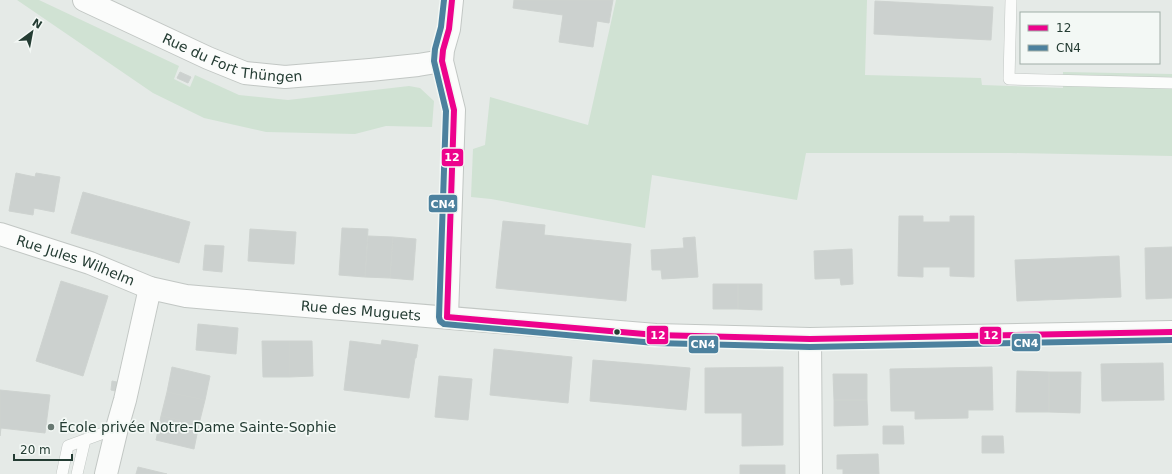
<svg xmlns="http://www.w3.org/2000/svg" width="1172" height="474" viewBox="0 0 1172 474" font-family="'DejaVu Sans',sans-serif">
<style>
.green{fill:#d0e2d3}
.building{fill:#ccd1cf;stroke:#ced3d0}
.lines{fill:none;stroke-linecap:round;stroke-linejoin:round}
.lane-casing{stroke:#c2c7c4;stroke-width:12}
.street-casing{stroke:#c2c7c4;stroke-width:24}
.lane{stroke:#fbfcfb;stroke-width:11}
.street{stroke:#fbfcfb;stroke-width:22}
.bus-1-casing{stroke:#f3f8f5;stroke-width:9}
.bus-2-casing{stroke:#f3f8f5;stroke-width:9}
.bus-1{stroke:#ed028c;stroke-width:6}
.bus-2{stroke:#4c819e;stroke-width:6}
.bus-dot{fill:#243c33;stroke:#f3f8f5;stroke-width:1.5}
.poi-dot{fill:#687972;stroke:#f3f8f5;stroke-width:1.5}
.labels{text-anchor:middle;stroke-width:3.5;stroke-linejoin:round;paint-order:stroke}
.street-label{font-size:14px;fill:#243c33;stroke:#f3f8f5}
.poi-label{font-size:14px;fill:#243c33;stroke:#f3f8f5;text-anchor:start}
.line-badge{stroke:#f3f8f5;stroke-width:1.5}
.badge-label{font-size:11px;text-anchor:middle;font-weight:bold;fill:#fff}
</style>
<rect width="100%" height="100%" fill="#e5eae7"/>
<path class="green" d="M17 0H39L179 66 174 79 190 87 195 75 239 95 288 100 409 86 420 88 434 101 432 127 386 126 355 134 266 132 204 118 153 93Z
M616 0H867L865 75 981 78 982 85 1063 88V72L1172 74V156L1010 153H806L797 200 652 175 645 228 491 199 471 197 473 149 485 145 490 97 588 125Z"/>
<path class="building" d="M514 0H613L609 23 597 21 593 47 559 42 563 15 513 8Z
M875 1 993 7 991 40 874 34Z
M180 72 191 77 188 83 177 78Z
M16 173 35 177 36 173 60 177 54 212 34 208 33 215 9 211Z
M83 192 190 222 179 263 71 233Z
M899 216H923V222H950V216H974V277L950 276V267H923V277L898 276Z
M503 221 545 225 544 235 631 244 626 301 496 288Z
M342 228 368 229 365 277 339 275Z
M250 229 296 232 294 264 248 261Z
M368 236 393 237 390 278 365 277Z
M393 237 416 239 413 280 390 278Z
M695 237 698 277 662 279 661 270H652L651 250 684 248 683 238Z
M205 245 224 246 222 272 203 270Z
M1172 247V298L1146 299 1145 248Z
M852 249 853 284 841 285 840 278 815 279 814 251Z
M1119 256 1121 297 1017 301 1015 260Z
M61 281 108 296 83 376 36 361Z
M713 284H738V309H713Z
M738 284H762V310L738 309Z
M198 324 238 328 236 354 196 350Z
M382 340 418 345 416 358H415L409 398 344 390 350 341 381 345Z
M262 341H289L290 377H263Z
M289 341H312L313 376 290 377Z
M494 349 572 357 568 403 490 395Z
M593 360 690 368 686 410 590 401Z
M1163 363 1164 400 1102 401 1101 364Z
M172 367 210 376 205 400 167 392Z
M783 367V445L742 446V413H705V368Z
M992 367 993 410H968V418L915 419V411H891L890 369Z
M1017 371 1049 372V412H1016Z
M1049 372H1081L1080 413 1049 412Z
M833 374H867V400H834Z
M439 376 472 379 468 420 435 417Z
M112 381 122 383 120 392 111 390Z
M0 390 50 395 45 433 1 428 0 436Z
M167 392 205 400 199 424 161 416Z
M834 400H867L868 425 834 426Z
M161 416 199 424 194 449 156 440Z
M883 426H903L904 444H883Z
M982 436H1003L1004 453H982Z
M878 454 879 474H843V469H837V455Z
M740 465H785V474H740Z
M138 467 167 474H136Z"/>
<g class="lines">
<defs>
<path id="lane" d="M1011 0 1009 79 1172 83
M62 474 68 446 117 428
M77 474 85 440"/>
<g id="street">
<path id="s1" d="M84 0 208 58 245 73 285 77 370 70 418 65 442 61"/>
<path id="s2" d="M0 234 90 263 150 288 186 296 209 298 656 335 810 339 1172 332"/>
<path d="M447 317 454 110 442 61 443 50 449 29 452 0"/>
<path d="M810 339 811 474"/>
<path d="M106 474 117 428 125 400 150 288"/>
</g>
</defs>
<use href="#lane" class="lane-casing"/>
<use href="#street" class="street-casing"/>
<use href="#lane" class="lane"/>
<use href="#street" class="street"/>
<defs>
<path id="bus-1" d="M447 317 656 335 810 339 1172 332
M447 317 454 110 442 61 443 50 449 29 452 0"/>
<path id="bus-2" d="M444 0 441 27 435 49 434 61 446 111 439 317 440 321 444 324 655 343 810 347 1172 340"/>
</defs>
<use href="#bus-1" class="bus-1-casing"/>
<use href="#bus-2" class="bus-2-casing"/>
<use href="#bus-1" class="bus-1"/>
<use href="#bus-2" class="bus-2"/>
</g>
<circle class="bus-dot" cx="617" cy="332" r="3.5"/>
<circle class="poi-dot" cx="51" cy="427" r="4"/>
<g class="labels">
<g class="street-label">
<text dy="5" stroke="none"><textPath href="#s1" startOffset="161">Rue du Fort Thüngen</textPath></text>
<text dy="5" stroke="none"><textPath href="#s2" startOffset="80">Rue Jules Wilhelm</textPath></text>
<text dy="5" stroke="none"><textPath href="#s2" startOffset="372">Rue des Muguets</textPath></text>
</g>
<g class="poi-label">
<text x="59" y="432">École privée Notre-Dame Sainte-Sophie</text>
</g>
</g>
<g class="line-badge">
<rect x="441" y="148" width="23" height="19" rx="4" fill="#ed028c"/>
<rect x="428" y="194" width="30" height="19" rx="4" fill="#4c819e"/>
<rect x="646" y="325" width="23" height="20" rx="4" fill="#ed028c"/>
<rect x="979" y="326" width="23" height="19" rx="4" fill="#ed028c"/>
<rect x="1011" y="333" width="30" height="19" rx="4" fill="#4c819e"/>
<rect x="688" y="335" width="31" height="19" rx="4" fill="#4c819e"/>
</g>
<g class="badge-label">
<text x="452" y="161">12</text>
<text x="443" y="208">CN4</text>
<text x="658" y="339">12</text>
<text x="991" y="339">12</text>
<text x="1026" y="347">CN4</text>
<text x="703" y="348">CN4</text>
</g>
<rect x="1020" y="12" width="140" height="52" fill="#f3f8f5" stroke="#a0ada7"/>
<rect x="1028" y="25" width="20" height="6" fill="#ed028c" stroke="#a0ada7"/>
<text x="1056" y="32" font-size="12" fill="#243c33">12</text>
<rect x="1028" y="45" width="20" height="6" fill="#4c819e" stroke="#a0ada7"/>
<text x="1056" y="52" font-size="12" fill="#243c33">CN4</text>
<g transform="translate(32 32) rotate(32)" stroke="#f3f8f5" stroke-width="3" paint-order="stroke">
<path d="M0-3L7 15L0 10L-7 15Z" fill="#243c33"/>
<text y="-6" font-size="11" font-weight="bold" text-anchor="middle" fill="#243c33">N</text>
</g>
<path d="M14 454v6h58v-6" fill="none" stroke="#243c33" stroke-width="2"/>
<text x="20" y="454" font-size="12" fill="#243c33" stroke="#f3f8f5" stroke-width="3" paint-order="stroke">20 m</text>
</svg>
